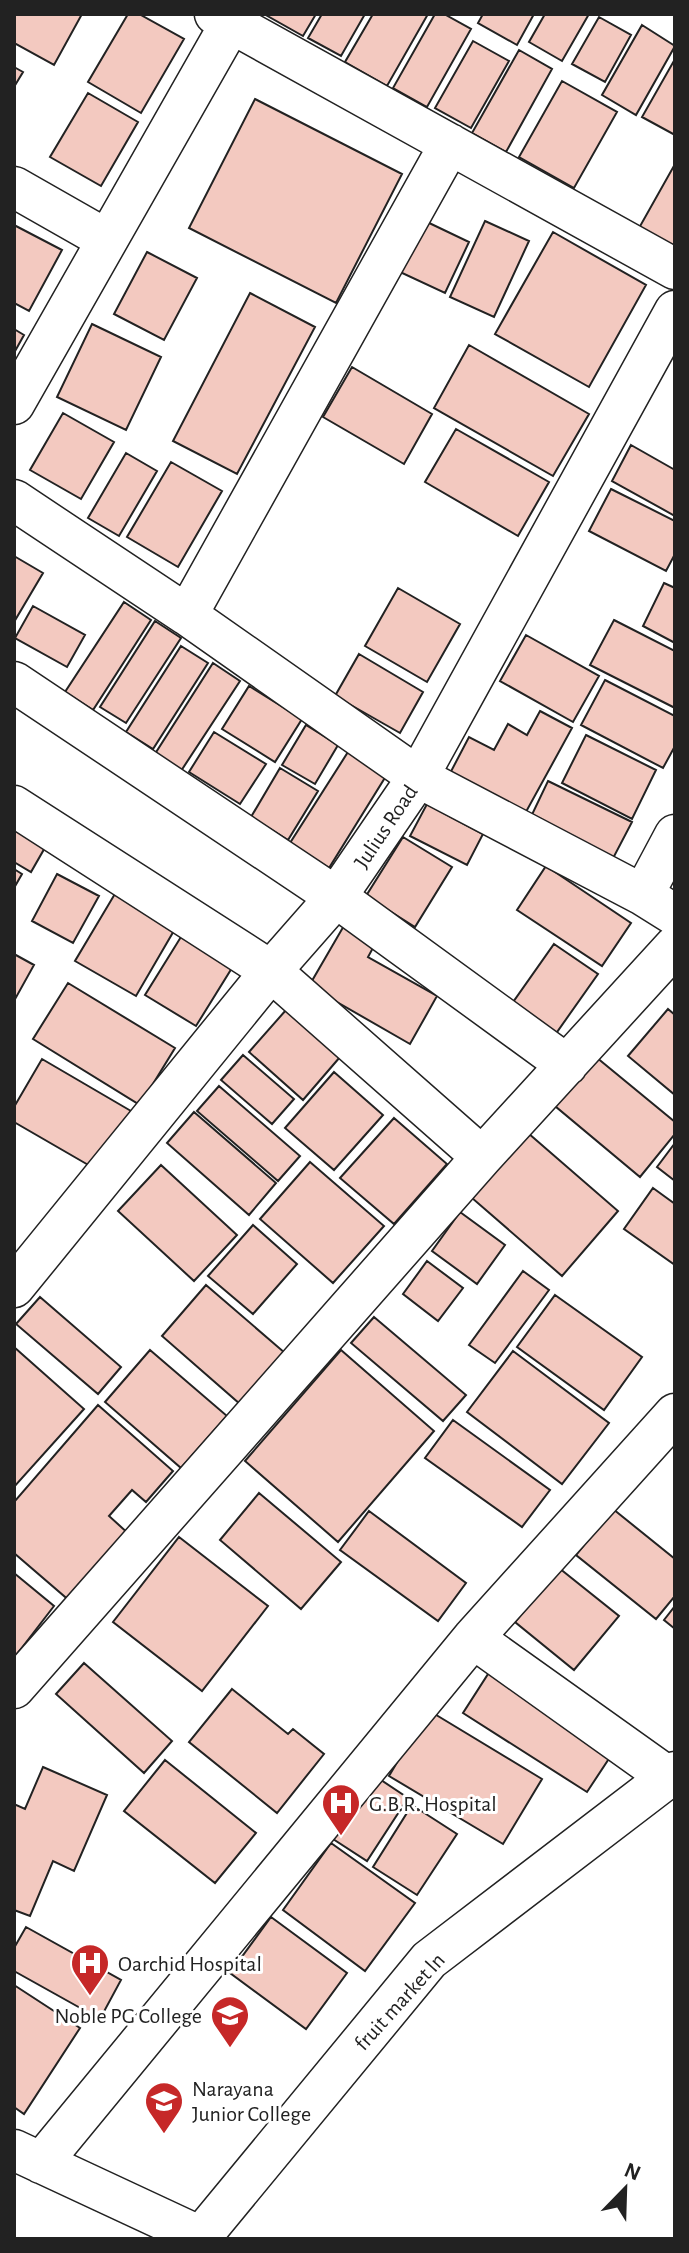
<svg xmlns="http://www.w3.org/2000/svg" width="689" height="2253" viewBox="0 0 689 2253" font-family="'Alegreya Sans',sans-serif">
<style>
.building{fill:#f3c9c0;stroke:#222;stroke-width:2}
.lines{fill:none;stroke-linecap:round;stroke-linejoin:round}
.minor-casing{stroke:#222;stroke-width:43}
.minor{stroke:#fff;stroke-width:40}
.labels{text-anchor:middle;stroke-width:6;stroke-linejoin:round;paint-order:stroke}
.street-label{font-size:22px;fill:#222;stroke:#fff}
.poi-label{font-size:22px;fill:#222;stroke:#fff;text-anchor:start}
</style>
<rect width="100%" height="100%" fill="#fff"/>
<path class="building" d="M14 14H82L54 65 14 43Z
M128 14H139L184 39 141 113 88 82Z
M264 14H316L303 36Z
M322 14H365L341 56 308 38Z
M373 14H428L387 86 345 62Z
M435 14H444L471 29 427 107 393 88Z
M483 14H534L517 45 478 23Z
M545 14H589L562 61 529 42Z
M599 17 631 35 605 82 572 64Z
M642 25 675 46 636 115 602 95Z
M473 41 509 61 471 128 435 108Z
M519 50 552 69 506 152 472 133Z
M675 59V135L642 117Z
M14 67 23 72 14 87Z
M562 81 617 112 574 188 519 157Z
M88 93 138 122 101 186 50 157Z
M255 99 402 174 336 303 189 228Z
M675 164V248L639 228Z
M425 221 469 242 445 293 400 272Z
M485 221 529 241 494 317 450 297Z
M14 225 62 250 29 311 14 303Z
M553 232 646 285 589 387 495 334Z
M147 252 197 278 164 340 114 314Z
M250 293 315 327 237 474 173 441Z
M92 324 161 357 126 430 57 397Z
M14 329 24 335 14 353Z
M469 345 589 414 553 476 434 408Z
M352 367 432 414 404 464 323 417Z
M63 413 114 442 81 499 30 470Z
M456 429 549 482 518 536 425 482Z
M631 445 675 470V516L612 481Z
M126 453 157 471 119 536 88 518Z
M171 462 222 491 178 567 127 537Z
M611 489 675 521V554L666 571 589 531Z
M14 556 43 573 14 622Z
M664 583 675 588V643L643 626Z
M398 588 460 624 427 682 365 646Z
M124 602 151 620 93 710 65 692Z
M33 606 85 635 67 667 15 638Z
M614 620 675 651V708L590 665Z
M155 621 181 638 126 723 100 707Z
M526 635 599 676 573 722 500 681Z
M181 646 208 663 153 749 126 732Z
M359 654 423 692 400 733 335 696Z
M213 663 240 681 179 774 153 757Z
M605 680 675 716V746L663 768 581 725Z
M249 686 302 719 275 762 222 729Z
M540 711 572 728 521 821 446 781 469 737 494 750 508 724 527 735Z
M306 725 338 745 315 784 282 765Z
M214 732 266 764 240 804 189 772Z
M586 735 656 770 632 819 562 783Z
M348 752 386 776 329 868 290 843Z
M280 768 318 791 288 840 251 817Z
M548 781 632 822 609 866 527 825Z
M427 804 483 834 467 865 410 836Z
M14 816 51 837 31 872 14 862Z
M403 837 452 867 415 927 366 896Z
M546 866 631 923 602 966 517 910Z
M14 869 22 874 14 888Z
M57 874 99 896 73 943 32 921Z
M119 887 179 922 136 996 75 961Z
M349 917 380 935 368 957 437 996 410 1044 309 986Z
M184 932 235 963 196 1026 145 995Z
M554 944 598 974 550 1042 506 1012Z
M14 954 34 965 14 1001Z
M68 983 175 1048 140 1105 33 1039Z
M668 1009 675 1015V1095L628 1056Z
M286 1010 340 1057 303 1100 249 1052Z
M243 1055 294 1099 272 1124 221 1080Z
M596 1057 675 1122V1134L640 1177 555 1106Z
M42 1059 131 1111 97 1170 14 1122V1107Z
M334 1072 383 1115 334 1170 285 1128Z
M219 1086 300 1156 278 1181 197 1111Z
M194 1112 276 1183 249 1215 167 1143Z
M394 1118 447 1164 394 1224 340 1178Z
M528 1133 618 1211 562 1276 472 1198Z
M675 1143V1181L657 1167Z
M310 1162 384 1226 333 1283 260 1219Z
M161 1165 237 1235 194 1281 118 1211Z
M653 1188 675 1204V1265L624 1229Z
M460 1212 505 1245 477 1284 432 1251Z
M253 1225 297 1264 253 1314 208 1276Z
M427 1261 463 1288 438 1321 403 1294Z
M523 1271 549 1290 495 1363 469 1345Z
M206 1285 285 1353 240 1404 162 1336Z
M555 1295 642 1357 604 1410 517 1347Z
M40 1297 121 1367 98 1394 16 1324Z
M374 1317 466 1395 443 1421 351 1343Z
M14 1347 84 1409 14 1487Z
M150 1350 227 1416 181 1468 105 1402Z
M341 1350 434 1431 338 1542 245 1461Z
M513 1351 609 1423 562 1484 467 1412Z
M98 1405 173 1471 146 1502 132 1490 109 1516 130 1535 71 1602 14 1553V1502Z
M453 1420 550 1490 522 1527 425 1458Z
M259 1493 341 1562 301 1609 220 1540Z
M613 1509 675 1559V1596L656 1619 576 1555Z
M369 1511 466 1583 438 1621 340 1550Z
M179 1537 268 1606 202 1691 113 1622Z
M559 1568 619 1616 574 1670 515 1622Z
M14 1573 54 1606 14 1658Z
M675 1606V1629L664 1620Z
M84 1663 172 1741 144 1773 56 1694Z
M490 1671 614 1751 587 1792 463 1713Z
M232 1689 288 1734 293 1729 324 1754 277 1813 189 1742Z
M428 1710 542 1779 503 1844 389 1776Z
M165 1760 256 1833 215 1883 124 1811Z
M43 1767 107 1795 74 1871 53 1861 30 1916 14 1910V1804L25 1809Z
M375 1776 408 1798 367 1861 333 1839Z
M412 1805 457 1834 417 1895 373 1867Z
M331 1843 415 1903 365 1971 283 1910Z
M271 1917 347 1973 306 2029 230 1973Z
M26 1927 121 1980 100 2019 14 1971V1948Z
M14 1985 80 2028 24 2114 14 2107Z"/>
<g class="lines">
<defs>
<path id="minor" d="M215 14 675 269
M14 187 107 240
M14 404 236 14
M14 500 187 615 418 777 643 895 675 915
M187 615 450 144
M14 682 336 897 567 1065
M14 806 271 971 482 1157
M643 895 675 835
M14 1287 271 971 336 897 418 777 675 311
M473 1638 668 1777
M14 1688 482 1157 675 946
M14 2150 205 2239
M41 2163 473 1638 675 1414
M199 2239 429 1960 675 1772"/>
</defs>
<use href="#minor" class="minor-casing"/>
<use href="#minor" class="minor"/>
</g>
<defs>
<symbol id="hospital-pin" viewBox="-11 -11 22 30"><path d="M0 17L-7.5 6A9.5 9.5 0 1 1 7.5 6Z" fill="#c62828" stroke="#fff"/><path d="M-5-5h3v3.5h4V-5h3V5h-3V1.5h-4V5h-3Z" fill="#fff"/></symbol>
<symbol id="university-pin" viewBox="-11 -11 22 30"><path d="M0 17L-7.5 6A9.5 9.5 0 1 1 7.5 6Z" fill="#c62828" stroke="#fff"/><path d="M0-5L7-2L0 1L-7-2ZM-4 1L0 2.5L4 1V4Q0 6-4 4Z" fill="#fff"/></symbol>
</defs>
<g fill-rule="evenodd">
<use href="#hospital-pin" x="319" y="1781" width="44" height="60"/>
<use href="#hospital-pin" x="68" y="1941" width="44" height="60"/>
<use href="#university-pin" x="208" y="1993" width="44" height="60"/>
<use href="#university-pin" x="142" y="2079" width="44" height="60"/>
</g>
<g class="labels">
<g class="street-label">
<text transform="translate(385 826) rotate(-56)" y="8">Julius Road</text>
<text transform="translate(399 2001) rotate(-48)" y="8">fruit market ln</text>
</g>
<g class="poi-label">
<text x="369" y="1811">G.B.R. Hospital</text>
<text x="118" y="1971">Oarchid Hospital</text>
<text x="202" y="2023" text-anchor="end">Noble PG College</text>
<text x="192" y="2096">Narayana<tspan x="192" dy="25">Junior College</tspan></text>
</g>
</g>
<rect width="689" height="2253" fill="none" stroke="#222222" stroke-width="32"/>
<g transform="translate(625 2189) rotate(23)" stroke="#ffffff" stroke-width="6" paint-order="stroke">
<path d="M0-6L14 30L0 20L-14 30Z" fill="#222222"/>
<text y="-12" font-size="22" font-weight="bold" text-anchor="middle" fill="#222222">N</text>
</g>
</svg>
